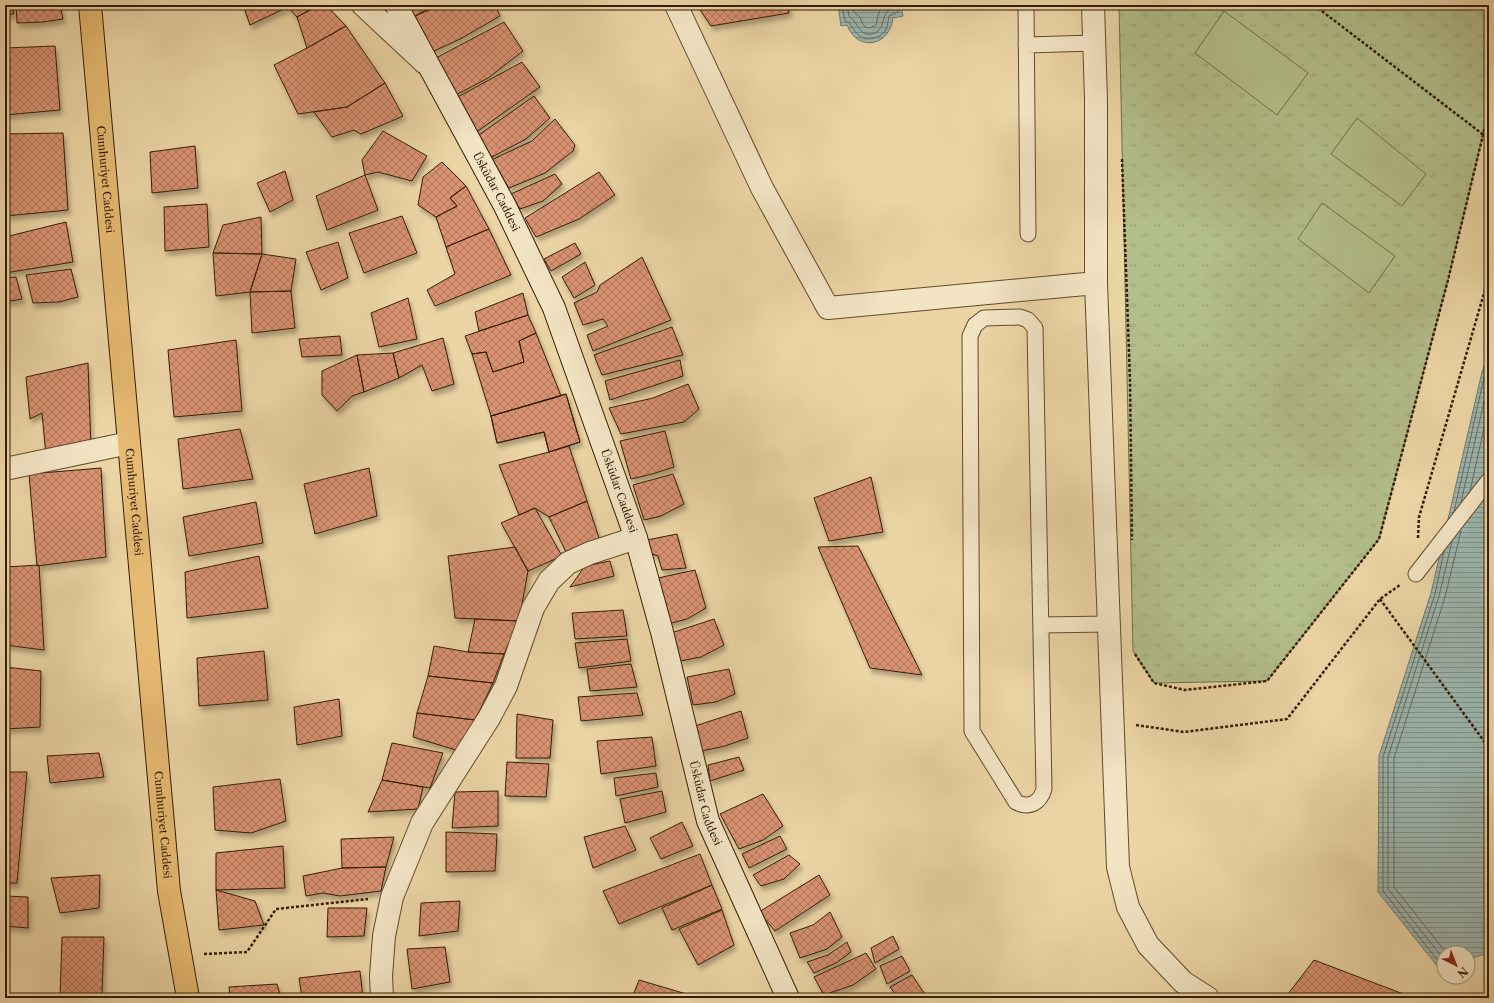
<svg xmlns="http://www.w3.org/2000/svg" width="1494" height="1003" viewBox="0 0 1494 1003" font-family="'Libre Caslon Text',serif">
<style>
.grass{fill:url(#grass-tufts);stroke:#736e47}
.pitch{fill:#b2be8b;stroke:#736e47}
.water{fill:url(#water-rules);stroke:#72796b}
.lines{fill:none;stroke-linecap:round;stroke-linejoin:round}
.shore{stroke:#686a5a;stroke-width:1}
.building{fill:url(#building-cross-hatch);stroke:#341d03;filter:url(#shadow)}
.service-casing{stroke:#624b2c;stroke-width:17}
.minor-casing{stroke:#624b2c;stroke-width:24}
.secondary-casing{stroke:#341d03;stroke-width:24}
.primary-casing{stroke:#341d03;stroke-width:24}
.path{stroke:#341d03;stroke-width:2.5;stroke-dasharray:3 2;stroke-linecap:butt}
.service{stroke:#f3e4c4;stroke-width:15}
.minor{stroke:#f3e4c4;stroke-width:22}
.secondary{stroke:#f3e4c4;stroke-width:22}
.primary{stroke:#e6ba72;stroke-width:22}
.labels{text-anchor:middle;stroke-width:3.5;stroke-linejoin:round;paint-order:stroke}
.street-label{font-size:11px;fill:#341d03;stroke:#f3e4c4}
</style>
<defs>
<pattern id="grass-tufts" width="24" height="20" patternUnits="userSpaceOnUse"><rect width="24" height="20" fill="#b2be8b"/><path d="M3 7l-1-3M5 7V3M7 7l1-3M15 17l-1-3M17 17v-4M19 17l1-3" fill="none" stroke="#9aa376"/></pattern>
<pattern id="water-rules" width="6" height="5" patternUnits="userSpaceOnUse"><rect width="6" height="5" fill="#9cb6b0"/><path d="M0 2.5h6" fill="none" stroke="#80938d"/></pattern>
<pattern id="building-cross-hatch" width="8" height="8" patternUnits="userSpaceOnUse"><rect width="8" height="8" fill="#d89171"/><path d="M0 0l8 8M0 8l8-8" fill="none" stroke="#b0765b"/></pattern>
<filter id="shadow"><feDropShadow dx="2.5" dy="4.5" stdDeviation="2" flood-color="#0004"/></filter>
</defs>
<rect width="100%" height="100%" fill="#ecd5a5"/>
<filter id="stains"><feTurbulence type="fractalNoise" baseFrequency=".005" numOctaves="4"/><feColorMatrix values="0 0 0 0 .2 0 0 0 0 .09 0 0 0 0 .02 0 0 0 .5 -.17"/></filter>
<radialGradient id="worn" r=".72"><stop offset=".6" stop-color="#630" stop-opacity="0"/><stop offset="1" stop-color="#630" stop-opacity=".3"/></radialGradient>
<path class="grass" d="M1119 5H1489V110L1448 280 1379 539 1267 681 1154 683 1133 651Z"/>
<path class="pitch" d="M1224 11 1308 73 1277 115 1195 53Z
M1357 118 1426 174 1402 206 1331 154Z
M1322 203 1395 256 1369 293 1298 239Z"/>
<path class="water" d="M838 5H901L903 16 893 18C890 46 858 53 847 25L841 26Z
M1489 351V953L1468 959V953H1444V966L1438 967 1378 892 1379 756 1431 593 1482 372Z"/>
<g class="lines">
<path class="shore" d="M842 5 845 21 850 23C855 33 862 42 874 38 878 37 882 35 885 31 888 27 888 21 889 16L898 12 897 5
M847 5 849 16C858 22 860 39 875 33 887 27 879 15 892 8V5
M853 5 854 12 860 17 863 24 865 27 870 28 876 25 879 12 885 5
M1470 491 1489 406
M1461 502 1489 380
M1454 512 1485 373 1489 363
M1451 953 1444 950 1394 887V758L1445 597 1461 531
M1444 957 1441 956 1388 889V757L1439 596 1452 542
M1444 962H1439L1383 891V757L1435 594 1444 551"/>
</g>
<path class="building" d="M5 5H12L14 14 5 15Z
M16 5H60L63 19 43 22 17 23Z
M243 5H319L297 17 288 7 250 25Z
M319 5H326L346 26 307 48 297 17Z
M405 5H435L411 18Z
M440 5H495L500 16 462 38 432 52 411 18Z
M697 5H788L789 13 711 26Z
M504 22 523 51 488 78 452 97 432 60Z
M346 26 385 83 347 107 298 114 274 65 307 48Z
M55 46 60 110 5 115V48Z
M522 62 540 87 475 133 456 98Z
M385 83 403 116 361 134 354 130 332 137 314 112 347 107Z
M534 96 550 118 526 139 490 158 476 137Z
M555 119 575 145 573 151 545 173 509 188 491 160 532 141Z
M383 131 427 156 412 181 378 172 365 175 362 160Z
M63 133 68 210 5 216V134Z
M195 146 198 188 152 193 150 152Z
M442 162 466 186 450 198 457 206 436 217 418 205 423 177Z
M285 171 293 200 270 212 257 183Z
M599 172 615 195 579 219 536 237 525 218Z
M555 174 562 184 543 201 520 209 511 194Z
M365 175 378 210 327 230 316 196Z
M466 186 489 229 446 247 436 217 457 206 450 198Z
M207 204 209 247 165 251 164 207Z
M402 216 417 253 364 273 349 233Z
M261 217 262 254 213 253 223 225Z
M66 222 73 262 5 273V237Z
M489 229 511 275 435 306 427 290 455 274 446 247Z
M338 242 348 278 321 290 306 252Z
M575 243 581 254 551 271 544 259Z
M213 253 262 254 250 292 216 296Z
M262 254 296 259 291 291 250 292Z
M642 257 671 320 593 351 587 335 608 326 603 319 583 325 574 303 597 292 600 285Z
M585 262 595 285 574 298 562 277Z
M71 269 78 297 59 302 33 303 26 275Z
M16 277 22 299 5 302V278Z
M291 291 295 328 252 333 250 292Z
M523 293 528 315 479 331 475 312Z
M408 298 417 339 379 347 371 313Z
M528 315 536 333 519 341 524 362 493 372 486 352 472 354 465 336Z
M672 327 683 355 602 375 594 355Z
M536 333 561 396 491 416 472 354 486 352 493 372 524 362 519 341Z
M340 336 342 355 302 357 299 339Z
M443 338 454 384 432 391 422 365 399 378 393 353Z
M236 340 242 411 174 417 168 350Z
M393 353 399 378 364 392 357 355Z
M357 355 364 392 352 396 337 411 322 395V371Z
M680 360 683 376 610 400 605 381Z
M88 363 91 449 46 455 42 413 30 419 26 377Z
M688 384 699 409 684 422 621 434 609 408 653 398Z
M566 394 580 442 549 452 544 432 497 443 491 416Z
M566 394 580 442 549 452 544 432 497 443 491 416Z
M240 429 253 479 183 489 178 439Z
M665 431 674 467 652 474 631 479 620 441Z
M569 446 587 501 549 517 535 508 519 515 499 465 549 452Z
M101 468 106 557 37 566 29 474Z
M369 468 377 516 315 534 304 484Z
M673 474 684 504 661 516 644 520 633 485Z
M871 477 883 532 829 541 814 498Z
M587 501 599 538 567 554 549 517Z
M256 502 263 543 189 556 183 517Z
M535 508 562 556 528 571 501 523Z
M677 534 686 568 662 570 658 556 652 554 647 540Z
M858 546 922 675 870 668 818 547Z
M515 547 528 571 519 621 455 618 448 556Z
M259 556 268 608 187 618 185 572Z
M610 561 614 576 570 587 585 566Z
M39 565 44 650 5 645V567Z
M695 570 706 608 687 619 668 624 658 578Z
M623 610 627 636 575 639 572 613Z
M475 619 519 621 504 654 468 652Z
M714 619 724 645 701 657 680 661 668 634Z
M627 639 631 661 579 668 575 643Z
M434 646 468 652 504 654 493 683 428 676Z
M264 651 268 700 199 706 197 658Z
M631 664 637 687 590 691 587 669Z
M5 667 41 671 40 727 5 729Z
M729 669 735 694 716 702 693 705 687 677Z
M428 676 493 683 475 720 417 713Z
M637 693 643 715 581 721 578 697Z
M339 699 342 736 297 745 294 707Z
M741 711 748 738 725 746 697 752 692 727Z
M417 713 475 720 456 750 413 737Z
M517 714 553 720 550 758H516Z
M652 737 656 766 601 774 597 741Z
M392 743 443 753 430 788 382 780Z
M99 753 104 777 50 783 47 756Z
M739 757 744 770 710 781 708 765Z
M507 762 549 764 546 797 505 796Z
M5 772H27L17 883H5Z
M656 773 658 787 616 796 614 778Z
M280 779 286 821 251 833 215 830 213 787Z
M382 780 423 787 418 809 368 812Z
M498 791V826L452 828 455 792Z
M662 791 666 812 625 823 620 799Z
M763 794 783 826 763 840 739 849 720 814Z
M682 822 693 846 661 859 650 838Z
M625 826 636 850 593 868 584 837Z
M446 832 497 834 495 871 446 872Z
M780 836 787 849 749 868 742 854Z
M394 837 386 867 342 868 341 839Z
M283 846 285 888 216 890V853Z
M700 854 712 885 619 924 603 891Z
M789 855 800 864 784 879 761 886 753 875Z
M386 867 381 891 340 896 323 893 306 896 303 876 342 868Z
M100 875 99 908 60 913 51 878Z
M819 875 830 895 775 931 759 912Z
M712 885 722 909 672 930 662 908Z
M216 890 255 901 264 925 219 930Z
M5 896 28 897V928L5 926Z
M460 901 458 931 419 936 421 903Z
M328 908H367L364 936 327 937Z
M722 910 734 945 698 965 679 929Z
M830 912 842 937 827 949 800 958 790 933 813 925Z
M893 936 899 949 875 963 871 948Z
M62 937H104L102 993 84 998H60Z
M847 942 851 952 836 963 814 973 807 962 828 955Z
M445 947 450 982 412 989 407 949Z
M866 953 876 969 853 985 824 995 814 977Z
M902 956 910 971 887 984 880 966Z
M1314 960 1406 995 1405 998H1301L1288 994Z
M360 971 363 998H302L299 978Z
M912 975 924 993 915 998H898L890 987Z
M639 980 700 998H632Z
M277 984 281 998H230L229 987Z"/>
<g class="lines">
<defs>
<path id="service" d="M1026 5 1028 234
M1026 45 1094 43
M1020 317 1028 320 1035 328 1044 789C1040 803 1029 809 1016 802L972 731 970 336 975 325 984 318Z
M1416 574 1489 480
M1041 625 1109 624"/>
<path id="minor" d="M363 5 425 63
M676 5 762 188 828 308 1096 283
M1093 5 1096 99V283L1118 867 1128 907 1148 945 1183 982 1208 998
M5 469 129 443
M382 998 381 976 384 936 392 897 422 823 489 718 506 686 533 608 549 581 568 563 590 553 636 538"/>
<g id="secondary">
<path id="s1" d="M396 5 505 206 554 308 636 538 662 632 708 821 788 998"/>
</g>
<g id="primary">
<path id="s2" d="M90 5 169 891 188 998"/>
</g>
</defs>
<use href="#service" class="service-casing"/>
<use href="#minor" class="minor-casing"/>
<use href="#secondary" class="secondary-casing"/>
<use href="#primary" class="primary-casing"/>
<path class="path" d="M1314 5 1489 139
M1122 159 1130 380 1132 540
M1418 538 1419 517 1489 276
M1380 599 1489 748
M1135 654 1154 683 1185 690 1267 681 1379 539 1448 280 1489 110
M1136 725 1184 732 1287 719 1380 599 1400 585
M204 954 247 952 276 909 368 899"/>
<use href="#service" class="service"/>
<use href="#minor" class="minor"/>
<use href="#secondary" class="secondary"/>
<use href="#primary" class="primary"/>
</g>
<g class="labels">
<g class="street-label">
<text dy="4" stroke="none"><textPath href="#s2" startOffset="175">Cumhuriyet Caddesi</textPath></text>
<text dy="4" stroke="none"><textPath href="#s1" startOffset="212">Üsküdar Caddesi</textPath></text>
<text dy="4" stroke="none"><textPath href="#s1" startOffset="536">Üsküdar Caddesi</textPath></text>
<text dy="4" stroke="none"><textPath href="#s2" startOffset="499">Cumhuriyet Caddesi</textPath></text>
<text dy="4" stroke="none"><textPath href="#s1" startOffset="860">Üsküdar Caddesi</textPath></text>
<text dy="4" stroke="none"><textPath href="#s2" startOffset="823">Cumhuriyet Caddesi</textPath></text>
</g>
</g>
<rect width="1494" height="1003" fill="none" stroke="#ecd5a5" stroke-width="20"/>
<rect x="6" y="6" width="1482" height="991" fill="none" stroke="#341d03" stroke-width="2"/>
<rect x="10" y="10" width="1474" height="983" fill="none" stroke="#341d03"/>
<g transform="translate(1456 965) rotate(137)"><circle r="19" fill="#f3e4c4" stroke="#a79477"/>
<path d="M0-3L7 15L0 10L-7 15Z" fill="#8f2418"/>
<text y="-6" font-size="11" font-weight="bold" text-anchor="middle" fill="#341d03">N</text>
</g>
<rect width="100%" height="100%" filter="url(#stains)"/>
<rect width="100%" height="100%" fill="url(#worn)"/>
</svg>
